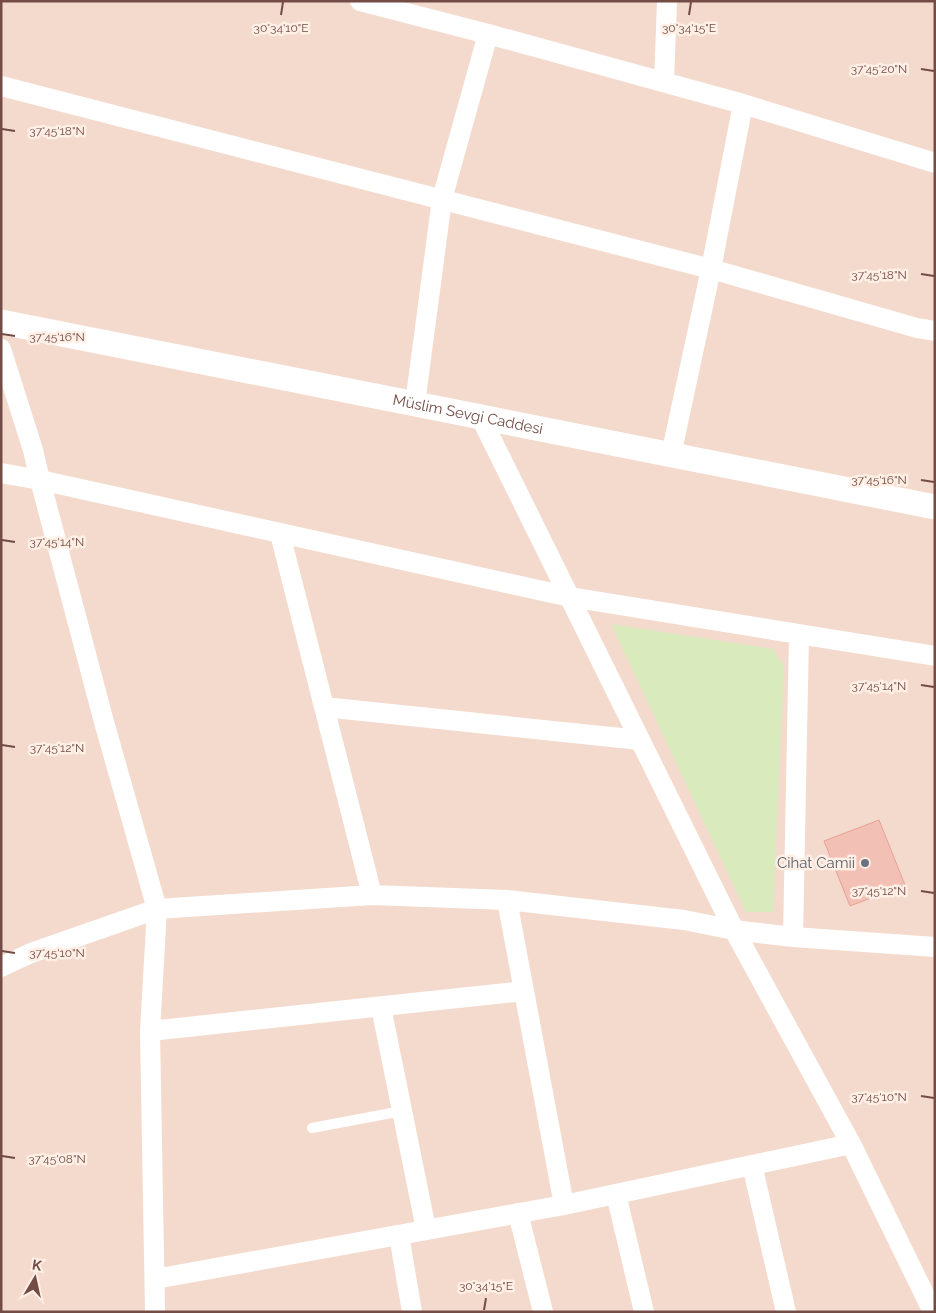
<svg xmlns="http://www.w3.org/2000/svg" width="936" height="1313" viewBox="0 0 936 1313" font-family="Raleway,sans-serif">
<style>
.residential{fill:#f4dacd}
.green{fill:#d9eabd}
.building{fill:#f3c0b5;stroke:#e6a295}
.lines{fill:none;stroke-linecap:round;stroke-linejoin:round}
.service{stroke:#fff;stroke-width:10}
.minor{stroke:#fff;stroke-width:20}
.tertiary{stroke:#fff;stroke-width:25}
.ticks{fill:none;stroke:#734c46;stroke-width:2}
.worship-dot{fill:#6b7280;stroke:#ffefe5;stroke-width:2}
.labels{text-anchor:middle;stroke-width:5;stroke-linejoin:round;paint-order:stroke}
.street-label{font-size:15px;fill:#734c46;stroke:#ffefe5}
.worship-label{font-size:15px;fill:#5b616d;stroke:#ffefe5;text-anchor:end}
.ticks-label{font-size:12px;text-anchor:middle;fill:#734c46;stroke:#ffefe5;stroke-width:5;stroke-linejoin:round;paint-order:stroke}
</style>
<rect width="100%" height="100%" fill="#fdeade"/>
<path class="residential" d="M1 1H935V1312H1Z"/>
<path class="green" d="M611 624 773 649 784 666 773 912H746Z"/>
<path class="building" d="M879 820 905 885 850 906 824 841Z"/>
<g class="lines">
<path class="service" d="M312 1128 402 1111"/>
<path class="minor" d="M360 1 488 34 743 104 935 163
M664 82 667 1
M1 86 711 269 917 328 935 331
M1 349 33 450 40 480 1 473
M415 404 442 199 488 34
M480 416 734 930 851 1144 933 1312
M671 455 711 269 743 104
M280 534 372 895
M324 707 640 740
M507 900 564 1205
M793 937 799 634
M1 967 31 953 157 909 372 895 507 900 684 920 734 930 793 937 935 947
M381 1007 426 1229
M150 1031 524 991
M752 1165 786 1312
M616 1194 644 1312
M518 1213 543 1312
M399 1235 412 1312
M155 1279 564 1205 851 1144
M155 1312 150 1031 157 909 104 722 40 480 570 597 935 656"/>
<path class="tertiary" id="s1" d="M1 322 935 507"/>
</g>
<path class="ticks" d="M281 15 283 2M689 15 691 2M921 69 934 71M2 129 15 131M921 274 934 276M2 334 15 336M921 480 934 482M2 540 15 542M921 685 934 687M2 745 15 747M921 891 934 893M2 951 15 953M921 1096 934 1098M2 1156 15 1158M484 1310 486 1298"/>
<circle class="worship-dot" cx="865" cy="863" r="5"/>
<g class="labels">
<g class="street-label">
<text dy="5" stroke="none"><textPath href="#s1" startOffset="476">Müslim Sevgi Caddesi</textPath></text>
</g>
<g class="worship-label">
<text x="855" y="868">Cihat Camii</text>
</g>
</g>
<g class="ticks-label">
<text x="281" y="32">30°34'10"E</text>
<text x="689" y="32">30°34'15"E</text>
<text x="879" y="73">37°45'20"N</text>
<text x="57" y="135">37°45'18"N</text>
<text x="879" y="279">37°45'18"N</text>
<text x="57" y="341">37°45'16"N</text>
<text x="879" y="484">37°45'16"N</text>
<text x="57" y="546">37°45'14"N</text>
<text x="879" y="690">37°45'14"N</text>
<text x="57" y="752">37°45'12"N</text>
<text x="879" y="895">37°45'12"N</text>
<text x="57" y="957">37°45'10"N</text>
<text x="879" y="1101">37°45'10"N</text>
<text x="57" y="1163">37°45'08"N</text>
<text x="486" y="1290">30°34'15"E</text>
</g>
<rect width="936" height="1313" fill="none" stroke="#734c46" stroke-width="5"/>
<g transform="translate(35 1278) rotate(9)" stroke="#ffefe5" stroke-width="4" paint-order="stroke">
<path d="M0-4L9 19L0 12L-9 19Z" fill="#734c46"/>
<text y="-8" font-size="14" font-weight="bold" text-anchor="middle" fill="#734c46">K</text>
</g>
</svg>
